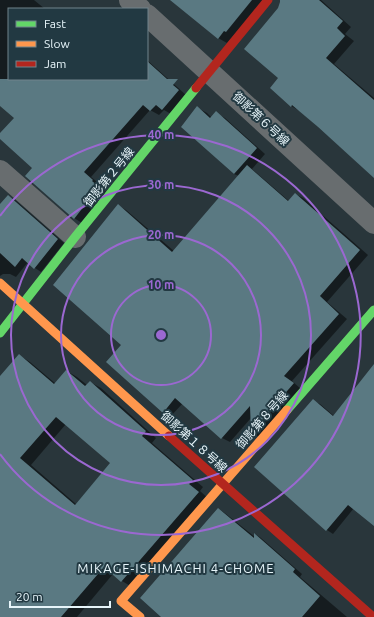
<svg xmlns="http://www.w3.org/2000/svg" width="374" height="617" viewBox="0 0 374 617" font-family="Ubuntu,'Noto Sans JP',sans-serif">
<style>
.shadow{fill:#0007;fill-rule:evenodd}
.building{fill:#5a7982;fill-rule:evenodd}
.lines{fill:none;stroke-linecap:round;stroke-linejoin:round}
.street{stroke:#686d6f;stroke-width:22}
.fast{stroke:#63d668;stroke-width:9}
.slow{stroke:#ff974d;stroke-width:9}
.jam{stroke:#b3261e;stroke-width:9}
.ring{fill:none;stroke:#9b68d1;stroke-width:2}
.labels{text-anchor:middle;stroke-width:4;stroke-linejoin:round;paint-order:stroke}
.street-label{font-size:12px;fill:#e7f5fa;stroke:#223942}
.neighbourhood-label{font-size:13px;letter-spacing:1px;fill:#e7f5fa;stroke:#223942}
.centre{fill:#9b68d1;stroke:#223942;stroke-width:2}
.ring-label{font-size:12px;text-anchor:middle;font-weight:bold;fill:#9b68d1;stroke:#223942;stroke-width:4;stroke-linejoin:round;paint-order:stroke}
</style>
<rect width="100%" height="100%" fill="#29363b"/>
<path class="shadow" d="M0 0H34L45 9H9V79H147V60L186 95 171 114 164 110 159 115 150 110 91 177 101 185 100 186 107 193 82 223 74 218 34 168 0 138V135L15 118 0 105Z
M172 0H265L227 43 218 38Z
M281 0H321L351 27 345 34 354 41 334 64 374 98V177L300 111 291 106 280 78 279 8Z
M198 108 207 113 212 118 216 113 225 118 265 154 252 169 289 201 295 194 303 198 368 255 327 302 347 319 292 381 301 389 259 437 252 432 251 418 230 442 222 438 183 403 171 416 163 412 122 345 118 205 126 210 174 251 239 176 234 174 182 127Z
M8 196 15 200 64 243 41 272 35 268 28 262 16 277 10 274H3L0 276V205Z
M19 355 30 362 56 384 67 371 77 377 87 385 90 382 101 388 156 438 152 443 203 487 200 491 209 499 132 587 122 581 113 574 77 617H0V378ZM66 424 111 463 76 504 31 465Z
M374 365V524L354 508 333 534 327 530 255 467 313 401 320 404 334 416Z
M219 509 226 514 255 537V534L261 538 302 574 300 577 347 617H163Z"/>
<path class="building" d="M170 0H252L226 32 224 31 218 39Z
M280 0H319L343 21 337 28 345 36 326 58 374 100V178L318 127 292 105 291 107 270 88 278 78 244 49 278 8 280 2Z
M147 61 167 79H178L173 85 179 90 162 110 156 105 150 111 143 105 84 172 93 180 92 181 99 187 74 219 25 176 32 168 0 139V133L14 118 0 106V79H147Z
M197 106 210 118 216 111 257 148 234 174 181 127Z
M247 165 288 201 295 193 360 250 320 296 339 314 284 376 294 383 251 433 250 406 221 439 175 398 163 413 106 362 121 345 53 285 118 204 172 252Z
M8 195 58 239 34 269 22 258 15 267 0 253V204Z
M19 354 54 384 66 370 85 386 90 381 146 431 142 436 193 480 189 484 199 492 121 582 104 567 61 617H0V376ZM56 417 110 463 75 505 20 458Z
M374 364V526L348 505 326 531 254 467 313 399 333 416Z
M218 508 254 538V533L295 569 293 572 320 596 302 617H161L140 598Z"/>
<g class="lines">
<path class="street" d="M130 0 140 9
M147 15 374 223
M0 171 75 237"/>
<path class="fast" d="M0 333 75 237 196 88
M287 410 374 310"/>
<path class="slow" d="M0 283 169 436
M140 617 121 601 287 410"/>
<path class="jam" d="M196 88 268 0
M169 436 373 617"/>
</g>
<g class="ring">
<circle cx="161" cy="335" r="50"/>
<circle cx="161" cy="335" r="100"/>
<circle cx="161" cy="335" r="150"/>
<path d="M0 216A200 200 0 1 1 0 454"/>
</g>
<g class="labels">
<g class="street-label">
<text transform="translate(261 119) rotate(43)" y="4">御影第６号線</text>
<text transform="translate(109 177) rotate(-51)" y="4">御影第２号線</text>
<text transform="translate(262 420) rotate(-49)" y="4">御影第８号線</text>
<text transform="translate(194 442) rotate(42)" y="4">御影第１８号線</text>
</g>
<g class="neighbourhood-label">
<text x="176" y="573">MIKAGE-ISHIMACHI 4-CHOME</text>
</g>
</g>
<circle cx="161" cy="335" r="6" class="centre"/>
<g class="ring-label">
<text x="161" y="139">40 m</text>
<text x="161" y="189">30 m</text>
<text x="161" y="239">20 m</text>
<text x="161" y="289">10 m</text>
</g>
<rect x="8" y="8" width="140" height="72" fill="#223942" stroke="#71848c"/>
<rect x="16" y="21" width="20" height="6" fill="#63d668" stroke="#71848c"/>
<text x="44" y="28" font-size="12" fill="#e7f5fa">Fast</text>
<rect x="16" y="41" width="20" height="6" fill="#ff974d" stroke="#71848c"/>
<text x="44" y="48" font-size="12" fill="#e7f5fa">Slow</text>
<rect x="16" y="61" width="20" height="6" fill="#b3261e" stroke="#71848c"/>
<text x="44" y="68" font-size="12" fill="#e7f5fa">Jam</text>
<path d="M10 601v6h100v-6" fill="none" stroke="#e7f5fa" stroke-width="2"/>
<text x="16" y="601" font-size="12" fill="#e7f5fa" stroke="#223942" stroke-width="3" paint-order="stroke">20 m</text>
</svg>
